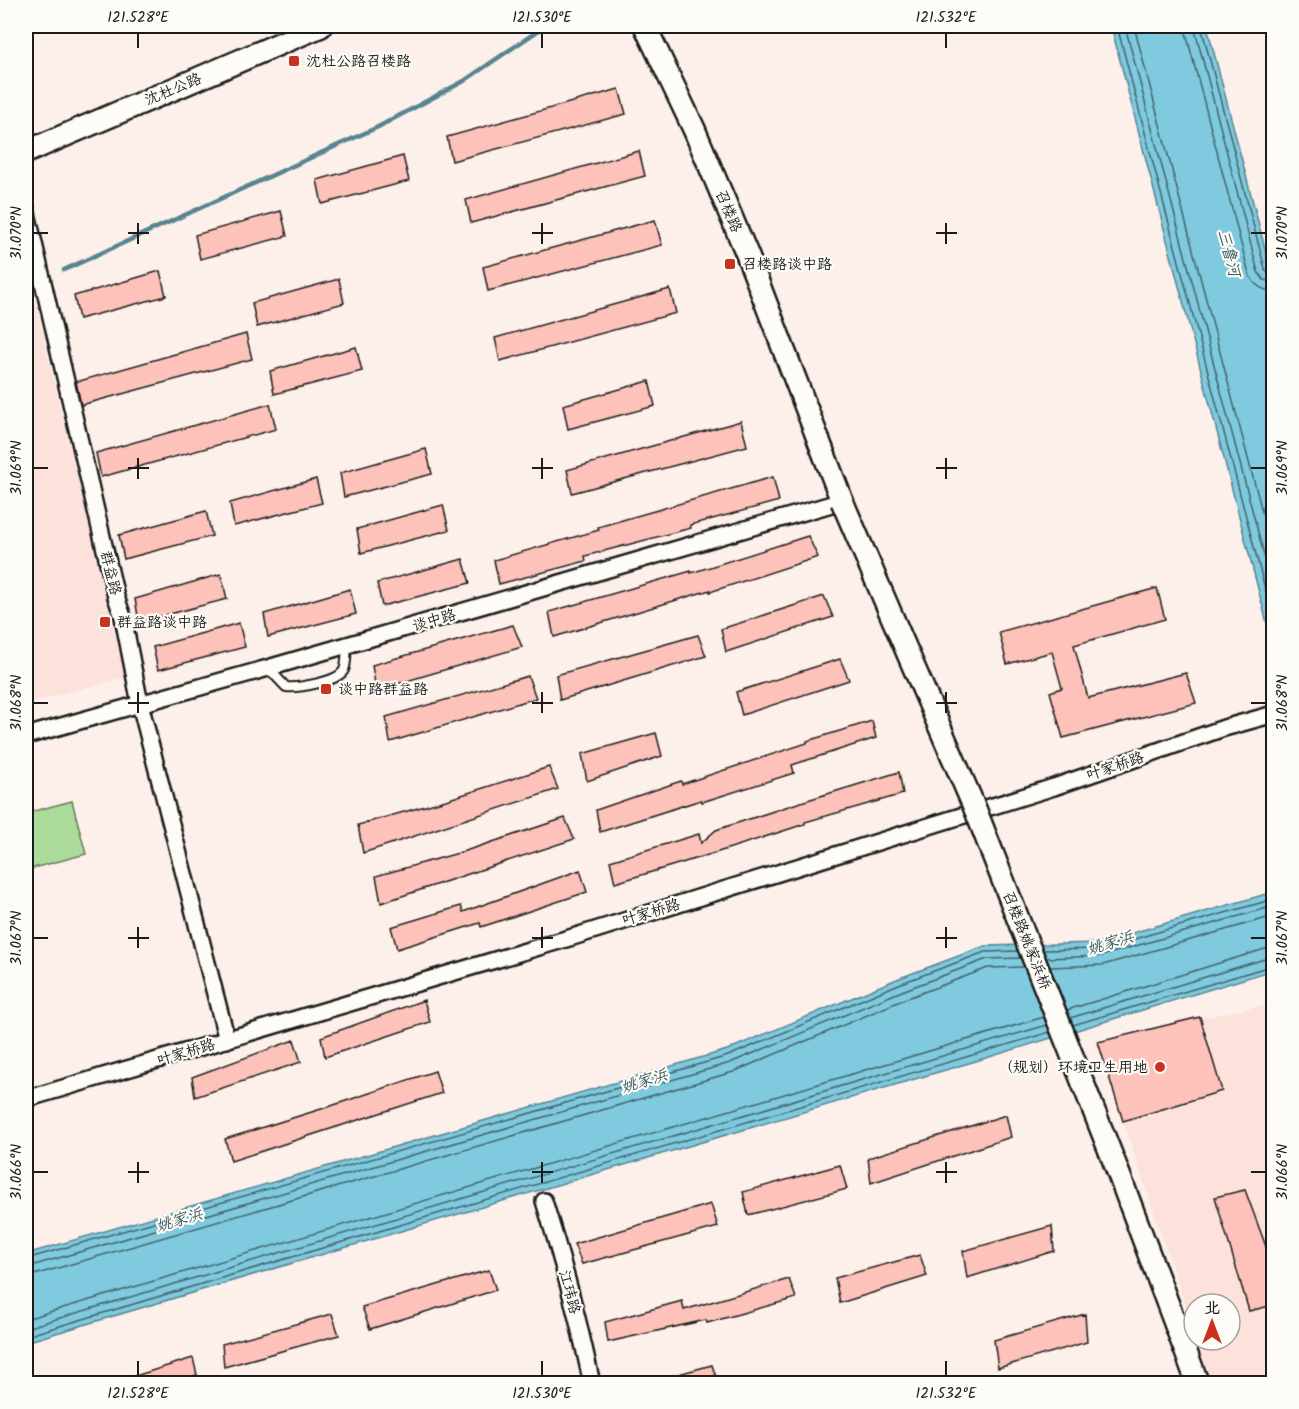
<svg xmlns="http://www.w3.org/2000/svg" width="1299" height="1409" viewBox="0 0 1299 1409" font-family="Kalam,'LXGW WenKai TC',sans-serif">
<style>
.built{fill:#fde2dc}
.green{fill:#addb9b;stroke:#647c5c;stroke-width:1.5}
.water{fill:#7fcadf;stroke:#578491;stroke-width:1.5}
.lines{fill:none;stroke-linecap:round;stroke-linejoin:round}
.shore{stroke:#44626a;stroke-width:1.5}
.stream{stroke:#578491;stroke-width:4.5}
.building{fill:#fdc2b9;stroke:#1c1c1c;stroke-width:1.5}
.lane-casing{stroke:#1c1c1c;stroke-width:12}
.street-casing{stroke:#1c1c1c;stroke-width:20}
.secondary-casing{stroke:#1c1c1c;stroke-width:26}
.lane{stroke:#fdfcf7;stroke-width:8}
.street{stroke:#fdfcf7;stroke-width:15}
.secondary{stroke:#fdfcf7;stroke-width:21}
.secondary-bridge-casing{stroke:#1c1c1c;stroke-width:26;stroke-linecap:butt}
.secondary-bridge{stroke:#fdfcf7;stroke-width:21}
.ticks{fill:none;stroke:#1c1c1c;stroke-width:2}
.poi-dot{fill:#c8321e;stroke:#fdfcf7;stroke-width:2}
.labels{text-anchor:middle;stroke-width:4.5;stroke-linejoin:round;paint-order:stroke}
.poi-label{font-size:15px;fill:#1c1c1c;stroke:#fdfcf7;text-anchor:start}
.street-label{font-size:15px;fill:#1c1c1c;stroke:#fdfcf7}
.water-label{font-size:16px;font-style:italic;fill:#3f5960;stroke:#fdfcf7}
.neatline{fill:none;stroke:#1c1c1c;stroke-width:2}
.ticks-label{font-size:15px;text-anchor:middle;fill:#1c1c1c}
</style>
<rect width="100%" height="100%" fill="#fdf0eb"/>
<filter id="ink" filterUnits="userSpaceOnUse"><feTurbulence type="fractalNoise" baseFrequency=".0167" numOctaves="2"/><feDisplacementMap in="SourceGraphic" scale="12" xChannelSelector="R" yChannelSelector="G"/><feConvolveMatrix kernelMatrix="1 2 1 2 8 2 1 2 1" color-interpolation-filters="sRGB"/></filter>
<g filter="url(#ink)">
<path class="built" d="M26 265 126 677 26 704Z
M1273 1003V1383H1211L1197 1340H1230V1304H1194V1332L1123 1121 1222 1091 1200 1018Z"/>
<path class="green" d="M72 801 86 854 26 870V813Z"/>
<path class="water" d="M1111 26H1207L1273 279V646Z
M1273 892V970L986 1058 26 1342V1254L727 1050 897 979 985 946 1098 943Z"/>
<g class="lines">
<path class="shore" d="M1117 26 1274 623
M1125 26 1274 593
M1134 26 1274 557
M1185 26 1186 33 1249 274C1254 285 1262 291 1274 291
M1194 26 1258 272 1264 280 1274 282
M1201 26 1265 269 1268 273 1274 274
M1043 950 1099 949 1274 899
M1046 958 1101 956 1274 906
M1050 967 1103 965 1274 916
M1067 1010 1265 949 1274 948
M1070 1018 1268 958 1274 957
M1073 1025 1274 965
M26 1259 728 1056 899 984 985 952 1018 951
M26 1267 31 1266 730 1063 902 991 987 959 1021 958
M26 1276 34 1275 733 1072 905 999 988 968 1024 967
M26 1319 1044 1017
M26 1328 1047 1025
M26 1336 1050 1032"/>
<path class="stream" d="M64 270 378 127 464 81 545 26"/>
</g>
<path class="building" d="M619 89 626 114 452 161 447 137Z
M639 151 645 176 471 223 466 200Z
M403 156 409 181 322 204 317 180Z
M281 211 287 236 200 259 195 235Z
M655 220 662 245 488 291 483 267Z
M160 271 166 296 79 319 74 296Z
M339 279 344 303 257 327 252 303Z
M670 289 676 313 500 361 495 338Z
M246 334 252 359 81 405 76 382Z
M356 347 362 371 274 394 270 371Z
M649 381 655 406 568 429 563 405Z
M270 404 276 429 101 477 96 453Z
M741 421 747 446 572 493 567 470Z
M426 449 432 474 344 497 340 473Z
M773 477 779 501 690 525 691 528 585 556 586 561 499 584 494 560 599 530 598 527Z
M316 479 322 503 234 526 230 503Z
M443 505 449 530 361 553 357 529Z
M206 511 212 536 124 559 119 535Z
M808 536 818 557 710 592V590L554 637 549 612 691 571V573Z
M463 559 470 583 382 606 377 583Z
M221 574 227 599 139 622 135 599Z
M1157 588 1165 619 1074 645 1088 698 1186 673 1196 703 1063 738 1050 692 1062 688 1052 652 1007 664 999 632Z
M350 589 356 614 268 637 264 614Z
M824 596 833 617 726 652 721 629Z
M239 623 245 647 158 670 153 647Z
M513 625 522 647 376 690 372 665Z
M698 635 706 656 560 700 556 675Z
M840 659 849 680 742 715 736 692Z
M528 676 536 698 390 742 386 717Z
M872 721 876 738 792 765 794 773 702 802 701 800 600 832 596 810 681 781 682 784 807 743V741Z
M656 733 662 756 587 781 582 754Z
M549 767 558 789 363 853 358 825 446 800Z
M899 772 903 794 805 822V824L718 852 615 883 610 861 699 834 701 843 716 830 801 802Z
M565 818 574 839 381 903 376 876 462 852Z
M580 870 587 892 481 927 480 923 397 949 391 927 461 906 463 912Z
M424 1000 430 1022 325 1057 321 1037Z
M1200 1017 1222 1091 1123 1121 1098 1042Z
M294 1040 301 1062 195 1097 192 1077Z
M435 1071 442 1093 231 1161 225 1139 331 1106Z
M1006 1115 1011 1137 871 1183 868 1158Z
M840 1165 847 1189 748 1215 743 1192Z
M1245 1190 1274 1268V1305L1249 1311 1215 1197Z
M711 1204 718 1227 582 1264 574 1244Z
M1052 1226 1054 1251 967 1278 963 1251Z
M920 1255 927 1276 840 1303 835 1278Z
M489 1270 496 1290 370 1329 362 1307Z
M789 1279 796 1298 707 1323 706 1320 608 1342 605 1322 682 1301 684 1310Z
M332 1314 339 1335 224 1367 222 1344Z
M1085 1314 1087 1342 998 1368 994 1340Z
M193 1358 197 1375 171 1383H120L119 1381Z
M712 1365 718 1383H656V1380Z"/>
<g class="lines">
<defs>
<path id="lane" d="M268 668 286 687C298 688 338 682 344 670 347 663 346 652 347 646"/>
<path id="street" d="M26 209 116 597 123 617 140 704 227 1040
M26 736 268 668 842 501
M26 1099 576 936 1054 787 1224 728 1274 714
M544 1201C563 1261 579 1322 592 1384"/>
<path id="secondary" d="M645 26 694 129 747 254 842 501
M26 152 321 26
M1029 947 1115 1164 1198 1384"/>
</defs>
<use href="#lane" class="lane-casing"/>
<use href="#street" class="street-casing"/>
<use href="#secondary" class="secondary-casing"/>
<use href="#lane" class="lane"/>
<use href="#street" class="street"/>
<use href="#secondary" class="secondary"/>
<defs>
<path id="secondary-bridge" d="M842 501 976 811 1029 947"/>
</defs>
<use href="#secondary-bridge" class="secondary-bridge-casing"/>
<use href="#secondary-bridge" class="secondary-bridge"/>
</g>
</g>
<path class="ticks" d="M138 33V48M542 33V48M946 33V48M138 223V244M542 223V244M946 223V244M33 233H48M128 233H149M532 233H553M936 233H957M1251 233H1266M138 458V479M542 458V479M946 458V479M33 468H48M128 468H149M532 468H553M936 468H957M1251 468H1266M138 692V713M542 692V713M946 692V713M33 703H48M128 703H149M532 703H553M936 703H957M1251 703H1266M138 927V948M542 927V948M946 927V948M33 938H48M128 938H149M532 938H553M936 938H957M1251 938H1266M138 1162V1183M542 1162V1183M946 1162V1183M33 1172H48M128 1172H149M532 1172H553M936 1172H957M1251 1172H1266M138 1361V1376M542 1361V1376M946 1361V1376"/>
<g class="poi-dot">
<rect x="288" y="55" width="12" height="12" rx="3"/>
<rect x="724" y="258" width="12" height="12" rx="3"/>
<rect x="99" y="616" width="12" height="12" rx="3"/>
<rect x="320" y="683" width="12" height="12" rx="3"/>
<circle cx="1160" cy="1067" r="6"/>
</g>
<g class="labels">
<g class="poi-label">
<text x="306" y="66">沈杜公路召楼路</text>
<text x="742" y="269">召楼路谈中路</text>
<text x="117" y="627">群益路谈中路</text>
<text x="338" y="694">谈中路群益路</text>
<text x="1148" y="1072" text-anchor="end">（规划）环境卫生用地</text>
</g>
<g class="street-label">
<text transform="translate(173 89) rotate(-23)" y="5">沈杜公路</text>
<text transform="translate(729 211) rotate(67)" y="5">召楼路</text>
<text transform="translate(111 573) rotate(76)" y="5">群益路</text>
<text transform="translate(434 620) rotate(-16)" y="5">谈中路</text>
<text transform="translate(1115 766) rotate(-19)" y="5">叶家桥路</text>
<text transform="translate(651 912) rotate(-17)" y="5">叶家桥路</text>
<text transform="translate(1027 940) rotate(68)" y="5">召楼路姚家浜桥</text>
<text transform="translate(186 1052) rotate(-17)" y="5">叶家桥路</text>
<text transform="translate(570 1292) rotate(75)" y="5">江玮路</text>
</g>
<g class="water-label">
<text transform="translate(1230 253) rotate(75)" y="6">三鲁河</text>
<text transform="translate(1110 942) rotate(-17)" y="6">姚家浜</text>
<text transform="translate(644 1080) rotate(-17)" y="6">姚家浜</text>
<text transform="translate(179 1219) rotate(-17)" y="6">姚家浜</text>
</g>
</g>
<rect width="1299" height="1409" fill="none" stroke="#fdfcf7" stroke-width="66"/>
<g transform="translate(1212 1322)"><circle r="28" fill="#fdfcf7" stroke="#a3a29f" stroke-width="1.5"/>
<path d="M0-4.5L10 22L0 15L-10 22Z" fill="#c8321e"/>
<text y="-9" font-size="16" font-weight="bold" text-anchor="middle" fill="#1c1c1c">北</text>
</g>
<rect x="33" y="33" width="1233" height="1343" class="neatline"/>
<g class="ticks-label">
<text x="138" y="22">121.528°E</text>
<text x="542" y="22">121.530°E</text>
<text x="946" y="22">121.532°E</text>
<text transform="translate(16 233) rotate(-90)" y="5">31.070°N</text>
<text transform="translate(1282 233) rotate(-90)" y="5">31.070°N</text>
<text transform="translate(16 468) rotate(-90)" y="5">31.069°N</text>
<text transform="translate(1282 468) rotate(-90)" y="5">31.069°N</text>
<text transform="translate(16 703) rotate(-90)" y="5">31.068°N</text>
<text transform="translate(1282 703) rotate(-90)" y="5">31.068°N</text>
<text transform="translate(16 938) rotate(-90)" y="5">31.067°N</text>
<text transform="translate(1282 938) rotate(-90)" y="5">31.067°N</text>
<text transform="translate(16 1172) rotate(-90)" y="5">31.066°N</text>
<text transform="translate(1282 1172) rotate(-90)" y="5">31.066°N</text>
<text x="138" y="1398">121.528°E</text>
<text x="542" y="1398">121.530°E</text>
<text x="946" y="1398">121.532°E</text>
</g>
</svg>
